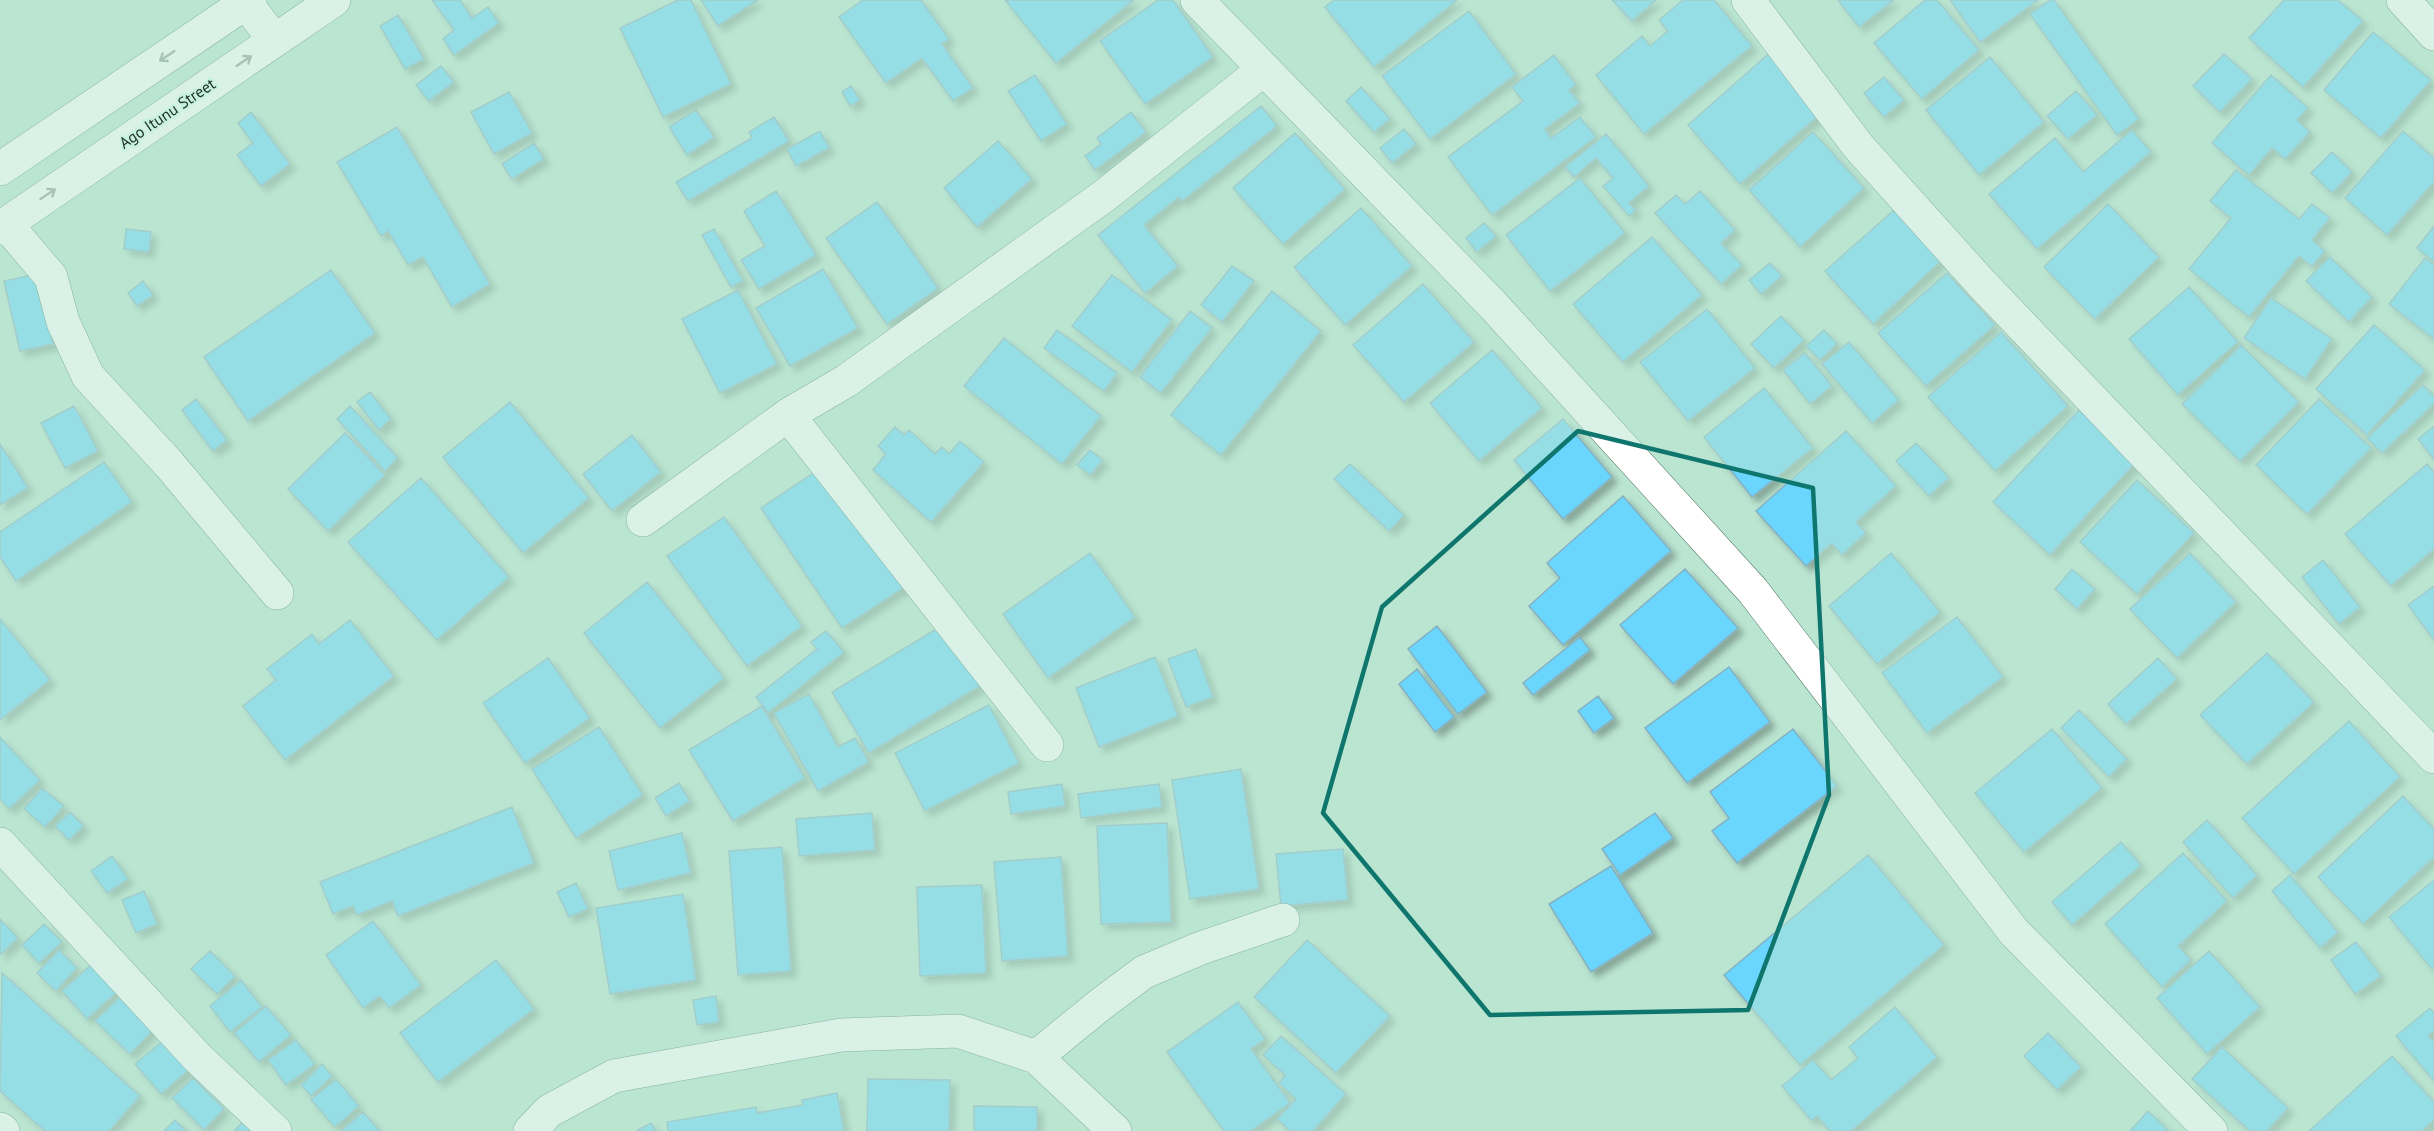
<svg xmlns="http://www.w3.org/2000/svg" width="2434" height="1131" viewBox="0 0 2434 1131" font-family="'PT Sans',sans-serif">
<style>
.building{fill:#6ad5fd;stroke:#85b0c1;stroke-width:1.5;filter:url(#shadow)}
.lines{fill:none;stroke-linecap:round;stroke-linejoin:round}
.minor-casing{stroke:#4e7564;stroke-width:34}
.major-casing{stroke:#4e7564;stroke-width:34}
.minor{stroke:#fff;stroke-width:33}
.major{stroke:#fff;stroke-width:33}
.oneway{stroke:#919996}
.marked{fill:none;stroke:#0f766e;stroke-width:4.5;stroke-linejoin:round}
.labels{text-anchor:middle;stroke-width:4.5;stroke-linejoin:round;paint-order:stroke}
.street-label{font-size:16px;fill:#23332c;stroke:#c7f2de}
</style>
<defs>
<filter id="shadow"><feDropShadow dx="5.5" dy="5.5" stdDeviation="3" flood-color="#0004"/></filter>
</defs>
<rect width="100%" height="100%" fill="#bae5d1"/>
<path class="building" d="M432 0H460L472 18 488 7 499 23 454 55 443 39 454 30Z
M678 0H691L731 84 663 117 620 28Z
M701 0H758L718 26Z
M863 0H921L949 39 942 44 973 88 953 101 922 58 886 83 839 17Z
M1005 0H1134L1056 63Z
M1158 0H1173L1213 57 1145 104 1100 41Z
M1334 0H1457L1374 67 1325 7Z
M1612 0H1656L1632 21Z
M1683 0H1714L1752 46 1644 134 1596 75 1642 36 1650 46 1668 31 1659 20Z
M1838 0H1894L1859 27Z
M1925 0H1937L1979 50 1922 99 1874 43Z
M1950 0H2038L1980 42Z
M2050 0H2054L2139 119 2117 135 2030 14Z
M2284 0H2338L2363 21 2303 87 2249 38Z
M1469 11 1516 74 1430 139 1382 76Z
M398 15 424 59 405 69 380 26Z
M2373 32 2431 80 2381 138 2324 90Z
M1774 49 1827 108 1740 184 1688 125Z
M2224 54 2252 79 2220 112 2193 86Z
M1554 55 1576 85 1569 90 1580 103 1545 129 1551 138 1580 117 1596 137 1492 215 1448 157 1523 101 1512 87Z
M1990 57 2044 122 1979 175 1926 110Z
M441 66 454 82 429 101 416 85Z
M1035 75 1067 124 1041 141 1008 91Z
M2271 75 2308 108 2297 120 2310 132 2285 159 2272 148 2249 175 2212 143Z
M1884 77 1904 100 1884 117 1864 93Z
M851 86 860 100 850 106 842 92Z
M1361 87 1390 119 1374 132 1346 101Z
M2076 91 2097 115 2068 139 2047 116Z
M509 92 532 133 494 154 471 112Z
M1261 106 1277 126 1182 201 1179 197 1144 225 1178 266 1145 293 1098 235Z
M696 110 714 137 687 155 669 127Z
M251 112 290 164 261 186 237 155 253 143 238 123Z
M1131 112 1146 132 1095 170 1085 156 1101 144 1097 138Z
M774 117 789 141 688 201 676 182 752 138 749 132Z
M397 127 490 284 452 307 423 257 408 265 388 231 381 236 337 162Z
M1404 129 1416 144 1392 163 1380 148Z
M2132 130 2151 152 2037 249 1989 194 2055 138 2083 172Z
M820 131 829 148 796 166 787 149Z
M2403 131 2434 158V182L2387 235 2345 198Z
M1813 132 1864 188 1800 247 1749 190Z
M1295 133 1345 189 1283 244 1233 188Z
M1606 134 1649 186 1629 203 1636 210 1629 216 1603 186 1613 178 1596 158 1574 177 1565 167Z
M998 141 1032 179 977 227 944 188Z
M534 143 544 159 512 179 502 164Z
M2332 152 2352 172 2332 193 2311 173Z
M2236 170 2299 219 2312 204 2330 218 2312 240 2325 251 2312 266 2299 256 2249 317 2189 269 2231 218 2210 201Z
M1580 178 1625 233 1550 291 1506 235Z
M776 191 816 255 759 289 741 260 765 246 744 211Z
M1700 191 1735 230 1721 243 1742 265 1721 284 1655 213 1676 195 1685 204Z
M877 202 938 288 887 324 826 238Z
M2108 204 2159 257 2095 319 2044 267Z
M1361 208 1412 266 1345 325 1294 267Z
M1894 210 1941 261 1873 324 1825 271Z
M1484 223 1496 236 1477 252 1466 238Z
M2434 226V262L2417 248Z
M126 229 151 232 149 252 124 249Z
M714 229 743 281 731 287 702 235Z
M1652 237 1702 295 1623 362 1573 304Z
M2330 257 2372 297 2349 322 2306 281Z
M2425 258 2434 265V339L2389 304Z
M1770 263 1782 276 1761 294 1749 280Z
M1232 266 1254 281 1222 322 1201 305Z
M823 269 858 328 790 366 756 308Z
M331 270 375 333 248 421 204 357Z
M1947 273 1995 325 1926 386 1878 333Z
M37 274 53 344 20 351 4 281Z
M1112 275 1172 320 1132 372 1072 326Z
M143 281 153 295 137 306 128 293Z
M1423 284 1474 342 1404 402 1353 345Z
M2189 287 2238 342 2178 395 2129 339Z
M738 290 777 364 720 393 682 319Z
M1272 291 1321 331 1221 455 1171 415Z
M2271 298 2332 339 2305 379 2244 338Z
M1707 309 1755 368 1688 421 1640 362Z
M1190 311 1212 328 1161 393 1140 377Z
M1781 316 1804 340 1774 368 1751 344Z
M2374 325 2425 370 2367 435 2316 389Z
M1057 330 1117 373 1104 391 1044 348Z
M1824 330 1837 344 1820 360 1806 346Z
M2001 332 2068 406 1995 471 1928 397Z
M1004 338 1101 416 1062 464 964 386Z
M1849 342 1899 400 1872 423 1822 364Z
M2241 345 2299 402 2240 461 2182 404Z
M1492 350 1542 408 1479 461 1430 403Z
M1805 353 1832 386 1810 404 1783 370Z
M2423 385 2434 396V404L2382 453 2367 438Z
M1764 388 1813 448 1752 497 1704 437Z
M370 392 391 419 379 430 357 402Z
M196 399 227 440 213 451 182 410Z
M2319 399 2371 448 2307 514 2256 465Z
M510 402 589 498 523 553 443 457Z
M74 406 98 451 65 468 41 423Z
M350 406 398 458 385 471 337 419Z
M2079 410 2136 462 2050 555 1993 502Z
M1563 419 1612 477 1563 519 1514 460Z
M2434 426V459L2418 439Z
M895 427 904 435 909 430 935 454 942 447 949 454 960 441 984 462 931 522 873 470 886 454 878 446Z
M1846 431 1896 486 1856 522 1866 533 1842 555 1832 543 1806 566 1756 511Z
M345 433 385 475 328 531 288 489Z
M632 435 661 472 612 511 583 474Z
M1916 443 1949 478 1929 496 1896 461Z
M0 444 28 488 0 505Z
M1090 450 1103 460 1090 475 1077 465Z
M104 462 132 502 16 581 0 557V532Z
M827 464 908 585 842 628 761 508Z
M1350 464 1404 515 1389 531 1334 479Z
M2427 464 2434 472V549L2391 586 2345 534Z
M421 478 509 577 437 640 348 542Z
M2137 480 2194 533 2137 594 2080 542Z
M1623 496 1671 551 1563 645 1529 606 1560 578 1547 563Z
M724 517 802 626 747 666 667 556Z
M1090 553 1135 617 1048 678 1003 614Z
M1891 553 1940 612 1877 664 1829 606Z
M2190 553 2236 602 2177 658 2130 609Z
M2323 560 2360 607 2339 624 2302 577Z
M1685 569 1738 628 1673 684 1620 625Z
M2072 569 2095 589 2077 609 2055 589Z
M647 582 724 678 660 728 584 633Z
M2434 586V640L2408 605Z
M1957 617 2003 677 1927 733 1882 673Z
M0 619 50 680 0 720Z
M350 620 394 676 285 760 243 706 276 680 267 669 312 634 319 644Z
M943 625 980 686 869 753 832 692Z
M1437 626 1487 692 1458 714 1408 649Z
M826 631 844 652 768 713 756 697 817 649 811 642Z
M1580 637 1590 650 1533 695 1523 683Z
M1196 649 1213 697 1186 707 1168 659Z
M2267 653 2314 702 2247 764 2200 715Z
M1155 657 1178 716 1099 747 1076 688Z
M548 658 590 718 525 763 483 703Z
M2158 658 2177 679 2126 724 2108 704Z
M1729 667 1770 722 1687 783 1645 728Z
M1417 669 1454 717 1435 732 1399 684Z
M809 694 838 747 855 738 869 762 818 791 774 713Z
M1598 696 1614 718 1594 733 1578 711Z
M989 705 1019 763 925 811 895 753Z
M762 706 805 778 733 821 689 750Z
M2079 710 2127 759 2109 777 2061 728Z
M2349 721 2400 777 2294 874 2242 818Z
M599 727 643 795 576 838 532 769Z
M1793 729 1837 786 1737 863 1712 831 1729 818 1710 792Z
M2052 729 2102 788 2024 852 1975 793Z
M0 737 40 780 9 809 0 799Z
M1241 769 1259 889 1190 899 1172 780Z
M679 783 690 801 666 816 655 798Z
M1062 784 1065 806 1011 814 1008 792Z
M1159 784 1162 807 1081 818 1078 794Z
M42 788 64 806 45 827 24 809Z
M2403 796 2434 829V857L2363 924 2318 877Z
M512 807 534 863 398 916 392 901 357 915 353 906 333 914 320 882Z
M70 812 84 826 69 840 55 826Z
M872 813 875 850 799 856 796 819Z
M1655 813 1673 838 1620 875 1602 849Z
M2207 820 2257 875 2233 898 2183 842Z
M1167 823 1171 922 1101 924 1097 826Z
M682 833 691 873 618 890 609 851Z
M2121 842 2141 865 2072 925 2052 902Z
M782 847 791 971 738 975 729 851Z
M1343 849 1348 900 1281 906 1276 854Z
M2183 853 2227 901 2178 946 2191 960 2162 987 2105 924Z
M1868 855 1944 945 1800 1065 1724 975Z
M112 856 128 879 107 893 91 871Z
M1061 857 1068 956 1002 961 994 862Z
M1611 866 1653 933 1591 972 1549 904Z
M2290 875 2338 932 2320 948 2272 891Z
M2434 880V967L2432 969 2389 917Z
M576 883 588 909 569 917 557 892Z
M982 885 986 973 920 976 917 887Z
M144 891 157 924 136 933 122 900Z
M683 894 696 980 610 994 596 908Z
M0 919 18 938 0 955Z
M373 921 421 985 389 1008 380 996 363 1008 326 955Z
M44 924 62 942 39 963 22 945Z
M1307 940 1390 1016 1336 1073 1254 997Z
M2356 942 2381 976 2355 994 2331 960Z
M59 950 77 968 56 991 37 973Z
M210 951 235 976 217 994 191 969Z
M2209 951 2260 1007 2207 1054 2157 998Z
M496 960 534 1009 438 1082 400 1033Z
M92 964 117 992 87 1019 62 991Z
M2 973 140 1096 109 1131H45L0 1091Z
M241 980 262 1007 230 1032 210 1006Z
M121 996 155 1028 130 1054 95 1021Z
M716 996 719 1022 697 1025 693 1000Z
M1238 1002 1265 1039 1251 1049 1290 1103 1251 1131H1224L1167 1052Z
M266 1006 291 1035 259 1062 234 1033Z
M1895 1007 1937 1057 1851 1131H1830L1817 1116 1812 1121 1782 1086 1813 1060 1831 1080 1858 1058 1849 1047Z
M2430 1008 2434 1013V1030L2428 1036 2434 1042V1081L2396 1036Z
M2048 1033 2081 1067 2057 1090 2024 1056Z
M1281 1036 1346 1094 1313 1131H1290L1277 1119 1296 1099 1279 1083 1285 1075 1263 1055Z
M164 1040 190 1069 161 1094 135 1064Z
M296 1040 315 1064 286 1085 268 1060Z
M2222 1047 2288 1108 2267 1131H2250L2192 1079Z
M2392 1056 2434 1102V1120L2422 1131H2309Z
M322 1064 332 1076 311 1096 301 1085Z
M193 1078 224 1109 204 1130 172 1098Z
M336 1079 359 1106 335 1127 311 1100Z
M868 1079 950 1080 949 1131H867Z
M837 1093 844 1131H668L667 1122 756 1107 757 1113 803 1105 802 1100Z
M974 1106 1037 1107V1131H974Z
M2148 1111 2169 1131H2130Z
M363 1112 380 1131H341Z
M175 1120 186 1131H164Z
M244 1121 254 1131H234Z
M651 1123 656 1131H636Z"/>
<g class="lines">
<defs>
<path id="minor" d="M244 0 274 40
M1197 0 1492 304 1753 591 2014 932 2211 1131
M1748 0 1858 146 1982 284 2434 757
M2403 0 2434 34
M6 224 51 277 63 322 88 376 169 464 277 593
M788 415 1047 745
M643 520 788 415 846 381 1104 196 1263 70
M0 844 197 1057 275 1131
M1036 1057 1101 1004 1144 972 1201 948 1283 920
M0 1129 3 1131
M530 1131 549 1111 614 1076 841 1035 958 1031 1036 1057 1115 1131"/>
<path id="major" d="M0 169 250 0
M0 228 334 0"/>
</defs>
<use href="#minor" class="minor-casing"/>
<use href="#major" class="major-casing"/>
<use href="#minor" class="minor"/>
<use href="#major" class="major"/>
</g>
<defs><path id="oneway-shaft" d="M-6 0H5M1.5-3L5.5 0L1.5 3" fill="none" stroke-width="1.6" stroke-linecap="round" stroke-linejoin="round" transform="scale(1.5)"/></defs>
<g class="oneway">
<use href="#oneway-shaft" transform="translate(167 56) rotate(146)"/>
<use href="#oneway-shaft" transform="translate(244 61) rotate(-34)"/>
<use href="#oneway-shaft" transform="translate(48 194) rotate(-34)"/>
</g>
<path d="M0 0H2434V1131H0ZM1578 431 1813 488 1829 795 1748 1010 1490 1015 1323 813 1382 607Z" fill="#bae5d1" fill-opacity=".55" fill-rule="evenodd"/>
<path class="marked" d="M1578 431 1813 488 1829 795 1748 1010 1490 1015 1323 813 1382 607Z"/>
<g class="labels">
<g class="street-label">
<text transform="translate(167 113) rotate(-34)" y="6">Ago Itunu Street</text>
</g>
</g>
</svg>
